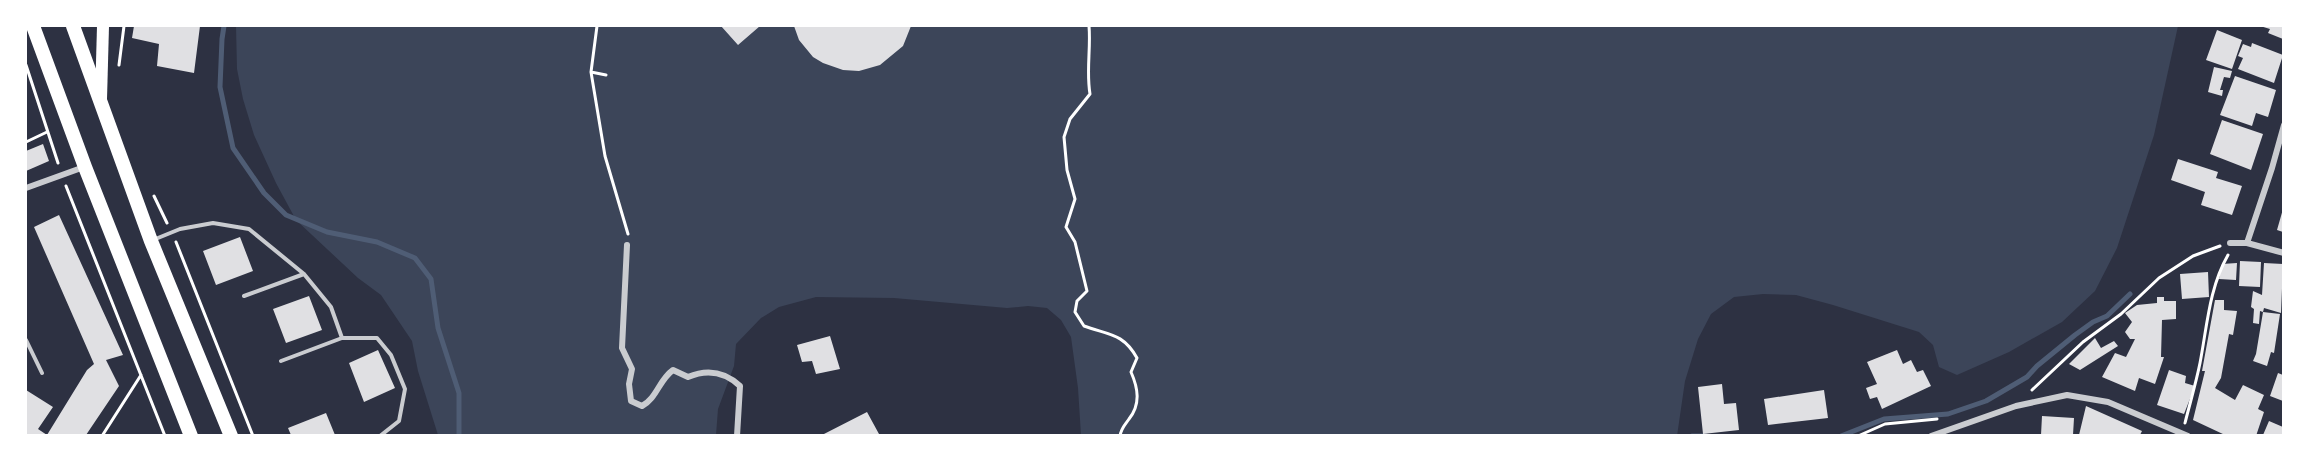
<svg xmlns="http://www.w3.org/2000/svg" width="2309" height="461" viewBox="0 0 2309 461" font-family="Roboto,sans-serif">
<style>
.green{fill:#3c4559}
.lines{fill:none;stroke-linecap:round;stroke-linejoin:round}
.stream{stroke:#4f5d75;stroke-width:5}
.building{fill:#e0e0e3}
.path{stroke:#fff;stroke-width:3}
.service{stroke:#caccd0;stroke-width:4}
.minor{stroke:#caccd0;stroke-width:6}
.secondary{stroke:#fff;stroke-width:12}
.primary{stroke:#fff;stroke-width:14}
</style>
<rect width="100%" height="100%" fill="#2d3142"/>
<path class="green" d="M236 26H2178L2154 135 2117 248 2095 291 2062 322 2009 352 1957 375 1939 367 1933 345 1919 332 1833 305 1796 295 1763 294 1734 297 1711 314 1698 339 1685 381 1677 436 1081 435 1078 388 1071 337 1061 320 1047 308 1028 306 1007 308 894 298 816 297 779 307 761 318 736 344 734 366 718 409 716 435H438L418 371 412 341 381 295 358 278 296 220 276 183 254 135 243 99 237 69Z"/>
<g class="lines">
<path class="stream" d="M224 26 222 39 220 87 233 148 264 193 286 215 327 232 377 242 415 258 431 279 438 328 459 393V436
M1692 436H1706
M1841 436 1884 419 1948 414 1986 401 2027 377 2037 366 2075 335 2093 322 2107 316 2130 294"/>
</g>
<path class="building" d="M134 26H200L194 73 157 66 159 44 132 38Z
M721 26H760L738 45Z
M794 26H911L903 46 880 65 859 71 843 70 823 63 813 57 799 40Z
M2260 26H2283V39L2268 33 2270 29Z
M2217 30 2242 40 2232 69 2206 60Z
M2252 43 2283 55 2274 83 2238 69 2243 58 2238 56 2243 44 2251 47Z
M2214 67 2232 71 2230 78 2224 77 2220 90H2223L2222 96 2208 92Z
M2235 76 2276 90 2268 117 2256 113 2252 126 2220 115Z
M2222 120 2263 134 2251 170 2210 154Z
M43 144 49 161 26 171V151Z
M2178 159 2218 172 2216 178 2242 186 2232 215 2201 205 2205 192 2171 180Z
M2283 209V232L2277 230Z
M59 215 123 355 106 360 119 386 86 435H47L87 370 94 364 34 227Z
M240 237 253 271 216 285 203 251Z
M2240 261 2261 262 2260 287 2239 286Z
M2237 263 2236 280 2219 279 2222 264Z
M2264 263 2283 264 2281 313 2264 308 2263 312 2280 314 2274 353 2271 352 2267 366 2253 361 2256 354 2263 312 2260 311 2259 324 2253 323 2254 309 2251 307 2253 291 2262 295Z
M2208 272 2209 297 2182 299 2180 274Z
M309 296 322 330 286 343 273 309Z
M2157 297H2164V301H2176V319L2162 320 2161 357H2164L2155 384 2139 378 2135 391 2102 377 2115 353 2126 357 2135 339H2130L2125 332 2132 322 2125 313 2137 305 2157 303Z
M2215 300H2224V310L2237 311 2233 335 2229 334 2221 378 2215 388 2235 400 2243 385 2264 395 2258 409 2264 412 2256 436 2225 435 2193 420 2205 371H2202Z
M830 336 840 369 816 374 812 361 802 362 797 345Z
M2095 338 2101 348 2114 341 2118 346 2080 370 2069 364Z
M378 350 395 388 364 402 349 363Z
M1897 350 1903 364 1911 360 1917 372 1923 370 1931 386 1882 409 1877 397 1870 399 1866 388 1877 384 1867 362Z
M2169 370 2186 376 2185 383 2195 386 2184 414 2157 405Z
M2278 373 2283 375V401L2270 396Z
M1722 384 1724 404 1736 403 1739 430 1703 434 1698 387Z
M26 390 53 407 38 429 47 435H26Z
M1824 390 1828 418 1768 425 1764 399Z
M2086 406 2142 431 2140 435H2079Z
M867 412 879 434 822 435Z
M326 413 335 435H291L288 428Z
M2042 416 2074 418 2073 435H2041Z
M2269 421 2283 427V435H2263Z"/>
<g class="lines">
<path class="path" d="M597 26 591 72 605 156 628 234
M1089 26C1091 49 1086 71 1090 94L1070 119 1064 137 1067 170 1075 199 1066 227 1075 242 1087 291 1077 301 1075 312 1084 326C1109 335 1123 333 1137 358L1131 372C1138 388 1141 404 1129 419 1125 425 1121 428 1120 436
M26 65 58 163
M119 65 124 26
M591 72 606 75
M26 142 47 132
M66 186 165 436
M154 196 167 223
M176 242 253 436
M2032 390 2083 342 2121 314 2159 278 2193 256 2220 246
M2185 423C2190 403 2196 383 2200 363 2207 327 2209 288 2228 255
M102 436 141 375
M1858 436 1885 424 1937 419"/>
<path class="service" d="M153 240 180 229 213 223 249 229 304 274 331 307 342 338
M244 296 304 274
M26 340 42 373
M281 361 342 338H377L391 355 405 389 399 421 380 436"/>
<path class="minor" d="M26 188 84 167
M2230 243H2247L2284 253
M2247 243 2272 168 2284 125
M627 245 622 348 632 369 629 384 631 401 642 406C657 398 659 380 673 370L688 377C707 369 725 372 740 386L737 436
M1931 436 2016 406 2067 395 2108 402 2188 436"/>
<path class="secondary" d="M101 99 103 26"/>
<path class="primary" d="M33 26 85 167 191 436
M73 26 151 241 231 436"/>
</g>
<rect width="2309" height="461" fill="none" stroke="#ffffff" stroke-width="54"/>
</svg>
